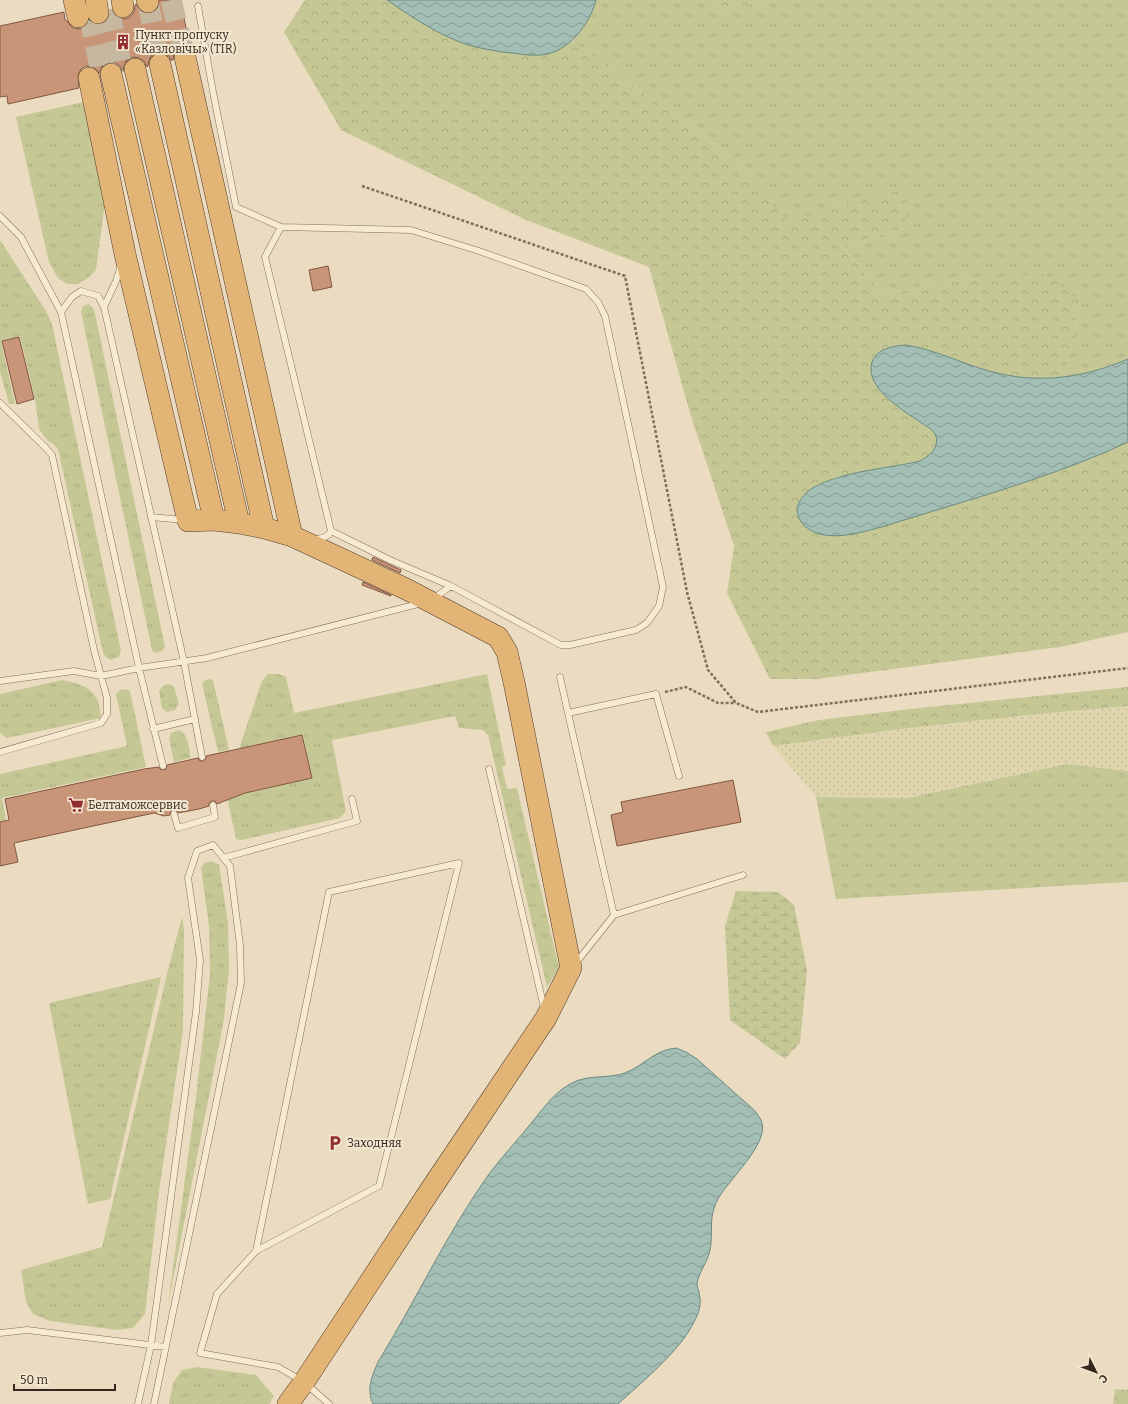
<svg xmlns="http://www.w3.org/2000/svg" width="1128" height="1404" viewBox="0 0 1128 1404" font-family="Bitter,serif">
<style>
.farmland{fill:url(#farmland-dots)}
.grass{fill:url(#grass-tufts)}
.forest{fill:url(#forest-crowns)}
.wetland{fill:url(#wetland-marsh)}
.water{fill:url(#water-waves);stroke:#6b8b81}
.building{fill:#c89578;stroke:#815740}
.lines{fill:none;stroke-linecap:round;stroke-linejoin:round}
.trunk-tunnel{stroke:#c6b8a0;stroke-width:21;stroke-dasharray:21 10;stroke-linecap:butt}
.service-casing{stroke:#836e59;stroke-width:7}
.trunk-casing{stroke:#513d2e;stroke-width:22}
.path{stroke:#836e59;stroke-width:2.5;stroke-dasharray:3 2;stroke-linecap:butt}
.service{stroke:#f7ead3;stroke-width:6}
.trunk{stroke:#e2b476;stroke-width:21}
.labels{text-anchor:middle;stroke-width:4;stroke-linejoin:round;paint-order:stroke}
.poi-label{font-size:12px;fill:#34271d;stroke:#f3e7d0;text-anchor:start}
</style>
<defs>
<pattern id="farmland-dots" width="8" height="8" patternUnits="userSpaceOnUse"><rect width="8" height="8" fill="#e0d6ae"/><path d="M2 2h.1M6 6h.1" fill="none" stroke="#c1b895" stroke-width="1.8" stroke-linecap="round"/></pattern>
<pattern id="grass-tufts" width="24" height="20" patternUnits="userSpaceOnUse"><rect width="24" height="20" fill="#c5c895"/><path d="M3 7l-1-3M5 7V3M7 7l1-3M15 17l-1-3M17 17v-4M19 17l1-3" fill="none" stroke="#aaac80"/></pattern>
<pattern id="forest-crowns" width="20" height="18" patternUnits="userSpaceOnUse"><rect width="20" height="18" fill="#c5c895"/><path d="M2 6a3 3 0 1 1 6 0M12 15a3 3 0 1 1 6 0" fill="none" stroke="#aaac80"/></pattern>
<pattern id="wetland-marsh" width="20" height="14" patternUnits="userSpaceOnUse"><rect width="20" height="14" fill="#c5c895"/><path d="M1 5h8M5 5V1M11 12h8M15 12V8" fill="none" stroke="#aaac80"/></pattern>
<pattern id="water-waves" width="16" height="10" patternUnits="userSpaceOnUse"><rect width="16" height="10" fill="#a3beb5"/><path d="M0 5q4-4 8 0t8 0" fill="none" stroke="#869a93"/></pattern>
</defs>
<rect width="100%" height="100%" fill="#ebdcc1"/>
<path class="farmland" d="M1128 706V771L1067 764 908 798 816 797 773 746 852 735 1007 717Z"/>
<path class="grass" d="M596 0H714L722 9 766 0H1128V359L1092 372 1065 377 1080 302 976 278 883 294 842 247 905 228 856 198 789 224 729 155 572 41C583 28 592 16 596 0Z
M88 101 103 172 104 210 96 270 88 278 78 284H67L58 278 49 262 16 117Z
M0 240 46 311 52 324 121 651 119 657 111 660 107 658 103 653 58 449 54 444 48 441 39 429 35 400 20 336 1 341 15 404H9L0 371Z
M89 304 94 309 165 647 162 651 155 653 152 650 81 312 83 306Z
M268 674H278L286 677 294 713 487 674 506 765 502 767 507 789 517 788 559 968 547 987 488 735 483 730 459 728 455 716 332 740 346 811 340 818 242 840 236 839 227 797 312 778 303 735 239 749 262 681Z
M209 679 213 680 229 750 218 752 202 684 204 681Z
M62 680C76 683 91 686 97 699 100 705 100 713 101 718L7 738 2 735 0 732V694Z
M168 684 174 687 179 704 175 710 167 712 162 708 159 691 163 686Z
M126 689 130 691 146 767 2 798 6 820 0 822V774L127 746 116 694 120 690Z
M179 730C189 735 189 749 191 758L174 762 169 738 171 733Z
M1067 764 1128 771V882L836 899 816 797 908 798Z
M212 861 219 865 228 923 229 970 224 1019 168 1305 196 1097 210 974 209 926 201 868 204 863Z
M182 917 184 929 183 1031 159 1191 145 1314 133 1328 117 1330 50 1321 33 1314 26 1302 21 1270 102 1247 167 974Z
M161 977 110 1199 88 1204 49 1003Z
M197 1367 256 1375 274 1396 269 1404H169L173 1383 182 1370Z"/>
<path class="forest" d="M305 0H387L436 31 477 48 523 54 558 50 572 41 729 155 789 223 856 198 909 190 905 228 842 247 883 294 976 278 1047 274 1080 302 1065 377C1047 378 1029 379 1010 376 990 373 970 365 951 359L888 399 932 430C943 442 933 454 921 461L836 477 822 483 801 522C822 541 842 535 867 530L1002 489 1080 462 1128 442V632L1060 647 817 679H770L727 593 734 546 690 413 649 267 526 220 341 130 284 32Z
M714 0H766L722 9Z
M1128 687V706C1009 716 891 729 773 746L766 732 819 720 910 709Z
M1115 1389 1128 1390V1404H1113Z"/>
<path class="wetland" d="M736 891 778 892 794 905 807 970 800 1043 785 1059 730 1020 725 926Z"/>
<path class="water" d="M387 0H596C590 24 568 53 541 55 528 56 515 53 502 52 486 49 470 47 455 40 431 30 409 15 387 0Z
M906 345C931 349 955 360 979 368 1030 385 1079 380 1128 359V442C1051 478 967 500 885 526 863 532 826 544 806 527 801 523 798 518 797 511 797 502 804 494 811 489 840 471 887 469 920 461 933 454 943 442 932 430 913 416 863 391 872 362 877 348 894 346 906 345Z
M676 1048 686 1052 697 1059 754 1110C757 1114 761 1118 762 1123 768 1144 730 1179 719 1197 707 1219 714 1230 710 1250 708 1262 698 1273 697 1284 697 1288 699 1290 699 1293 702 1304 699 1313 694 1322 680 1351 642 1382 618 1404H373C366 1389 372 1376 378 1362 416 1300 447 1233 489 1174 501 1158 515 1143 528 1127 541 1112 552 1094 570 1084 587 1074 607 1079 625 1073 645 1065 654 1050 676 1048Z"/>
<path class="building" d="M159 0H180L190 46 183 45 177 48 174 53 173 60H171L169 56 164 53 158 52 152 55 149 60 148 66 147 67 144 61 139 58 133 57 127 60 124 65 123 72 120 66 114 62H108L103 65 99 73 93 67 86 66 81 69 78 75 79 88 8 104 7 96 0 97V26L64 12 65 20H66L70 25 74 28 80 29 86 26 89 21 94 24 99 25 105 23 109 17 110 10H112L114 15 119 18 124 19 130 17 134 12 135 5 136 4 142 12 148 14 153 13 158 8Z
M328 266 332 287 313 291 309 270Z
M19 337 34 399 17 404 2 341Z
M373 557 401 570 400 573 372 560Z
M363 582 391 595V596L362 585Z
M302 735 312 778 245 793 217 804 215 801H212L209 803V806L199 809 178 813 177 811 173 810 171 811 170 815 164 816 154 813 14 843 18 862 0 866V822L9 820 5 799 144 769 159 767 160 769 164 770 166 769 167 765 198 758 200 761H203L206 759V756Z
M733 780 741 822 617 846 611 815 623 812 621 802Z"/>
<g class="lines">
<path class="trunk-tunnel" d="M171 0 185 57
M148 2 160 64
M109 10 123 72
M89 15 102 76"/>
<defs>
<path id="service" d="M198 6 213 92 236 207 281 227 411 230 479 251 586 289 598 302 605 316 663 587 659 606 647 623 636 630 570 645H561L451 586 390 560 331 531
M0 216 21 237 61 312 139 668 163 766
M281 227 265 257 331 531C329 537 320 539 313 540
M104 307 116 281 121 266
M61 312 72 297 81 291 98 296 104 307 184 662 202 757
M0 403 45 447 52 455 94 650 107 698V714L101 723 0 752
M151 517 184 520
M434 598 451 586
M560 677 568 713 656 694 679 776
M0 681 74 671 101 676 139 668 207 658 422 603
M568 713 614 915 575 964
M153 729 195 719
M489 769 544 1008
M174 814 178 828 215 817 213 805
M223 858 357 821 352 799
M614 915 743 875
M256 1251 329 892 459 863 379 1186 256 1251 217 1294 200 1353 278 1367 304 1382 329 1404
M0 1333 27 1330 166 1347
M138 1404 151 1345 196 1012 200 960 188 878 197 851 213 845 230 866 240 945 241 983 154 1404"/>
<path id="trunk" d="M74 0 78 17
M96 0 98 13
M122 0 123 7
M147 0 148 2
M185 57 292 536
M160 64 264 528
M135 69 239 523
M111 74 214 520
M89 78 125 254 188 521 214 520 239 523 264 528 292 536 406 589 498 637 507 652 514 682 571 968 546 1018 431 1189 304 1382 288 1404"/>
</defs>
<use href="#service" class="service-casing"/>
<use href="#trunk" class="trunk-casing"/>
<path class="path" d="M362 186 625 276 687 592 708 670 736 703 758 712 1128 668
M665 692 686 687 718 703H736"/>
<use href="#service" class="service"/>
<use href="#trunk" class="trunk"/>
</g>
<defs>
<symbol id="building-bare" viewBox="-9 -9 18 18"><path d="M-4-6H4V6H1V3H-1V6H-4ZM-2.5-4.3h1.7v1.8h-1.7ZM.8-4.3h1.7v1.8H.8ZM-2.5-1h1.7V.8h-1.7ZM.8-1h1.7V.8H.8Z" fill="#8f2d32" stroke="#f3e7d0" stroke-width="2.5" paint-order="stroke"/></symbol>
<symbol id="supermarket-bare" viewBox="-9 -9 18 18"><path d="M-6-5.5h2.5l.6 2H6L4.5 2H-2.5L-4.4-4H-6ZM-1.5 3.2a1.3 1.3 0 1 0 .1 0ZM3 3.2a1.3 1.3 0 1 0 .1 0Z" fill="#8f2d32" stroke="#f3e7d0" stroke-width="2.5" paint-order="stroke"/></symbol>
<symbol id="parking-bare" viewBox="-9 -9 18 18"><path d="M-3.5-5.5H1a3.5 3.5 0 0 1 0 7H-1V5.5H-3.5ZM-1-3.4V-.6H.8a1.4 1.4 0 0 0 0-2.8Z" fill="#8f2d32" stroke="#f3e7d0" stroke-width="2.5" paint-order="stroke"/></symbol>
</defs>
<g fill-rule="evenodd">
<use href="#building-bare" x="112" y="31" width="22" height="22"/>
<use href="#supermarket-bare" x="65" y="794" width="22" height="22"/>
<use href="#parking-bare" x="324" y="1132" width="22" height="22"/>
</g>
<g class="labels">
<g class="poi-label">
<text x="135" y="39">Пункт пропуску<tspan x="135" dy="14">«Казловічы» (TIR)</tspan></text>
<text x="88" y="809">Белтаможсервис</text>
<text x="347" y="1147">Заходняя</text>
</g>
</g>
<g transform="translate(1096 1372) rotate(132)" stroke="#f3e7d0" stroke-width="3" paint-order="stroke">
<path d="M0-3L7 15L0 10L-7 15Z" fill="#34271d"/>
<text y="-6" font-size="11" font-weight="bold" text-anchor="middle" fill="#34271d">С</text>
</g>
<path d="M14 1384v6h101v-6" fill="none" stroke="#34271d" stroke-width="2"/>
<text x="20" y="1384" font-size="12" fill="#34271d" stroke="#f3e7d0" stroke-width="3" paint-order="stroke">50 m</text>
</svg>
